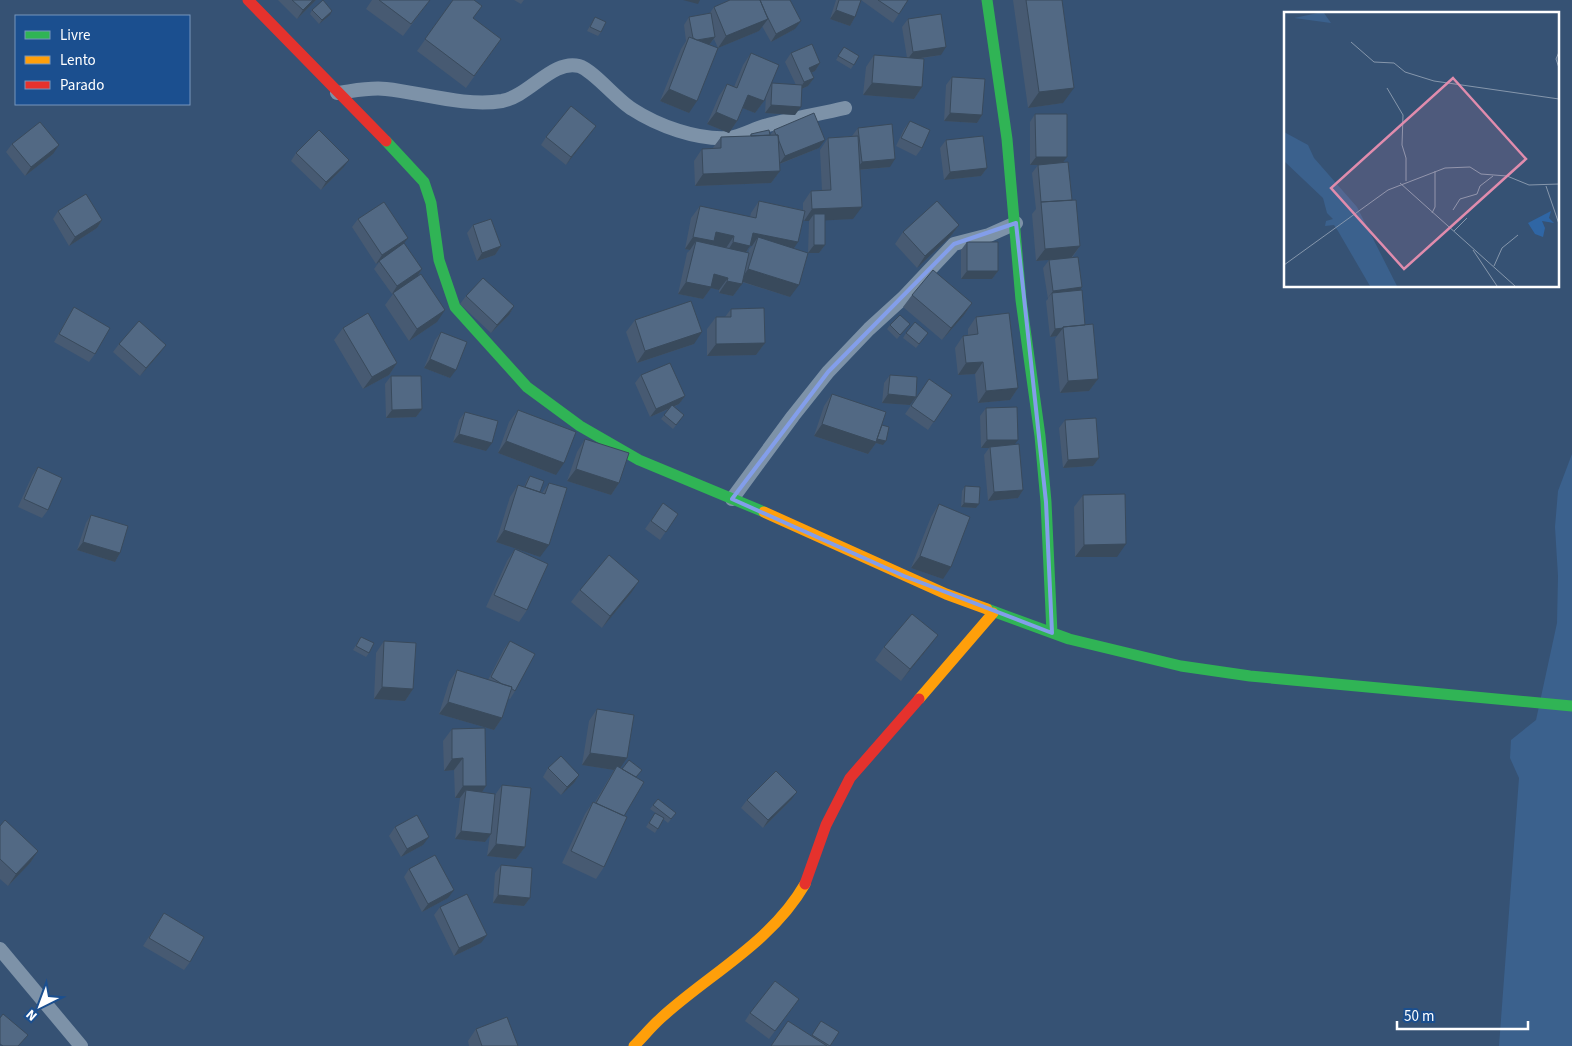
<svg xmlns="http://www.w3.org/2000/svg" width="1572" height="1046" viewBox="0 0 1572 1046" font-family="'Source Sans 3',sans-serif">
<style>
.water{fill:#3b618d}
.lines{fill:none;stroke-linecap:round;stroke-linejoin:round}
.street{stroke:#7d92a8;stroke-width:14}
.fast{stroke:#30b455;stroke-width:11}
.slow{stroke:#ff9f0a;stroke-width:11}
.jam{stroke:#e5322d;stroke-width:11}
.wall{fill:#475a72;fill-rule:evenodd}
.shaded-wall{fill:#394a5c}
.building{fill:#526984;stroke:#394a5c}
.marked{fill:none;stroke:#839eea;stroke-width:4;stroke-linejoin:round}
.inset-road{fill:none;stroke:#8697ac;stroke-width:1}
.view{fill:#e08cad;fill-opacity:0.15;stroke:#e08cad;stroke-width:2.5}
.inset-edge{fill:none;stroke:#fff;stroke-width:2.5}
</style>
<rect width="100%" height="100%" fill="#365274"/>
<path class="water" d="M1572 454V1046H1499L1519 778 1510 758 1511 740 1536 720 1557 623 1558 576 1555 527 1558 491Z"/>
<g class="lines">
<path class="street" d="M337 93C353 91 370 87 386 89 423 93 465 107 502 101 529 96 553 59 579 66 593 70 617 100 632 109 658 126 697 140 728 138 741 137 755 128 768 125 793 118 820 114 845 108
M732 499 793 416 828 372 869 329 903 298 954 244 989 235 1016 223
M0 949 81 1046"/>
<path class="fast" d="M987 0 1007 139 1021 300 1040 436 1046 502 1052 633
M386 141 424 182 431 203 439 260 455 307 527 387 580 426 639 460 764 512
M987 609 1069 639 1181 666 1250 676 1572 706"/>
<path class="slow" d="M764 512 946 594 987 609
M919 699 993 613
M634 1046C643 1037 651 1027 661 1018 709 974 771 943 805 884"/>
<path class="jam" d="M248 0 386 141
M805 884 826 825 850 778 919 699"/>
</g>
<path class="wall" d="M278 0H316L297 19Z
M372 0H430L403 36 366 9Z
M453 0 474 19 501 39 466 88 417 51Z
M514 0H524L521 4Z
M730 0 795 29 771 42 762 26 759 31 718 48 714 39 709 45 689 113 660 101 681 49 686 41 684 25 689 17 709 14 714 7Z
M836 0H908L893 23 861 0 855 17 850 26 830 19Z
M1013 0H1062L1063 103 1028 108Z
M312 10 330 15 319 24 310 14Z
M595 17 601 32 598 36 587 31Z
M908 19 941 55 918 59 922 87 914 99 863 95 866 67 874 55 907 58 902 27Z
M844 47 859 56 851 69 836 60Z
M751 53 770 87 772 83 796 85 785 62 791 53 820 63 815 71 811 73 814 78 808 86 802 89 795 115 765 113 766 95 764 101 755 113 743 108 737 121 729 133 707 124 719 96 727 84 734 87 743 65Z
M952 77 982 115 977 123 944 121 946 85Z
M1035 114 1067 157 1063 162 1072 200 1080 246 1072 258 1080 290 1085 325 1098 379 1089 391 1060 393 1055 339 1057 336 1050 337 1046 301 1048 299 1043 268 1049 260 1057 259 1036 261 1032 214 1036 209 1032 173 1038 165H1030V122Z
M910 121 922 148 916 156 896 146 904 129Z
M596 126 566 165 541 145 546 137Z
M858 128 890 167 860 170 853 219 825 220V245L819 253H808L809 221H804V217L794 249 790 297 742 282V284L733 296 719 293V290L711 288 703 299 678 294 687 253 690 250 685 249 691 218 700 206 750 217 751 213 759 201 803 210V203L811 191H822L820 150 828 138 852 136ZM750 246H752L749 249 748 253H746Z
M774 130 819 148 780 164V171L771 183 695 186 694 161 702 149H712L721 137 750 136 751 134 770 135Z
M946 140 987 168 981 176 944 180 940 148Z
M12 144 53 154 25 176 6 152Z
M296 153 343 168 321 190 291 161Z
M58 211 102 220 97 228 69 246 53 219Z
M358 219 404 244 422 269 417 277 437 322 409 341 385 305 393 294H392L374 269 379 262 376 264 352 227Z
M473 225 501 246 495 255 477 261 467 233Z
M959 225 950 237 917 268 895 244 903 232Z
M967 242 998 271 992 279H961V250Z
M912 295 972 303 964 315 942 340 903 307Z
M466 296 514 306 509 315 491 333 460 304Z
M74 307 95 354 89 362 54 342 69 315Z
M731 309 765 343 756 355 707 356V329L716 317H725Z
M976 317 1018 388 1010 400 978 403 975 374 958 375 955 348 963 336 968 335V329Z
M635 320 694 344 637 363 626 332Z
M910 324 897 339 887 329 890 325Z
M343 328 397 363 389 375 363 389 334 340Z
M441 332 450 378 424 368 435 340Z
M906 333H928L916 348 903 338Z
M119 344 160 353 140 376 113 352Z
M641 375 685 396 679 404 674 407 681 419 673 429 661 419 669 409 650 417 635 383Z
M890 375 916 397 910 405 882 403 884 383Z
M391 376 422 409 416 417 386 418 385 384Z
M929 379 952 395 928 430 905 414Z
M832 394 882 425 883 445 876 443 868 454 814 436 824 406Z
M986 408 1014 445 1023 490 1018 498 988 501 984 455 989 448H981L980 416Z
M518 410 556 475 498 453 509 422Z
M465 412 486 451 453 442 459 420Z
M1065 420 1099 458 1093 466 1063 468 1059 428Z
M585 439 619 483 611 495 567 481 577 452Z
M38 467 48 510 42 518 18 507 32 476Z
M530 476 540 492 542 493 549 483 540 557 496 542 510 497 518 485 524 487 527 480Z
M965 486 979 504 976 508 961 507 962 491Z
M1083 495 1117 557H1075L1074 507Z
M663 503 678 514 660 540 645 529Z
M939 504 943 579 911 568 931 517Z
M91 515 120 553 115 562 77 550 86 523Z
M515 549 527 610 519 622 486 607 507 561Z
M580 590 631 593 602 628 571 602Z
M361 637 369 653 366 657 353 650Z
M384 641 413 689 405 701 374 699 376 653Z
M510 641 515 691 510 699 508 698 502 718 494 730 439 714 449 682 457 670 488 680 504 649Z
M884 647H929L901 681 875 660Z
M597 709 620 768 622 769 629 760 636 778 624 816 604 867 596 879 562 863 585 814 593 802H595L614 770 582 765 589 721Z
M452 729 486 786 482 792 495 795 502 785 525 847 516 859 487 856 490 835 485 842 455 839 460 798H455L454 770 444 771 443 741Z
M548 768 579 775 574 783 561 795 543 777Z
M747 800H791L763 828 741 808Z
M653 805 676 813 668 823 663 819 655 833 646 827 655 813 657 814 650 809Z
M0 826 38 851 30 863 8 886 0 879Z
M395 827 423 845 401 857 389 836Z
M501 865 530 898 524 906 493 903 495 873Z
M409 869 448 898 422 912 404 877Z
M440 907 481 943 454 956 434 915Z
M164 913 190 962 184 970 143 946Z
M799 999 769 1039 745 1021 750 1013Z
M788 1021 812 1036 821 1021 839 1032 830 1046H771Z
M476 1029 518 1046H469L468 1041Z"/>
<path class="shaded-wall" d="M313 0H316L297 19 303 10Z
M683 0H700L698 4Z
M836 10 855 17 850 26 830 19Z
M332 11 330 15 319 24 322 20Z
M768 19 759 31 718 48 726 36Z
M801 21 795 29 771 42 776 34Z
M715 37 709 45 694 41Z
M946 47 941 55 907 60 913 52Z
M820 63 815 71 804 76 809 68Z
M814 78 808 86 799 90 804 82Z
M872 83 922 87 914 99 863 95Z
M1074 88 1063 103 1028 108 1039 92Z
M669 89 697 101 689 113 660 101Z
M748 95 764 101 755 113 740 107Z
M771 105 801 107 795 115 765 113Z
M716 112 737 121 729 133 707 124Z
M950 113 982 115 977 123 944 121Z
M596 126 590 134 566 165 571 157Z
M825 140 819 148 779 164 785 156Z
M59 145 53 154 25 176 31 167Z
M1036 157H1067L1061 165H1030Z
M895 159 890 167 856 170 862 162Z
M349 160 343 168 321 190 326 182Z
M987 168 981 176 944 180 950 172Z
M780 171 771 183 695 186 703 174Z
M862 207 853 219 814 221V214L809 221H804L812 209Z
M102 220 97 228 69 246 75 237Z
M959 225 950 237 917 268 925 256Z
M716 232 734 236 726 248 696 241 690 250 685 249 693 237Z
M753 233 798 242 790 254 758 237 752 246 745 245Z
M408 238 402 246 376 264 382 255Z
M733 242 750 246 742 258 725 255Z
M814 245H825L819 253H808Z
M501 246 495 255 477 261 482 253Z
M1080 246 1071 258 1036 261 1045 249Z
M422 269 417 277 392 294 397 286Z
M748 269 799 285 790 297 740 281Z
M967 271H998L992 279H961Z
M714 274 728 278 719 290 711 288 703 299 678 294 686 282Z
M727 281 742 284 733 296 719 293Z
M1082 287 1077 295 1052 293 1047 299 1053 291Z
M972 303 964 315 942 340 951 328Z
M514 306 509 315 491 333 497 325Z
M445 310 437 322 409 341 417 329Z
M1063 328 1057 336 1050 337 1055 329Z
M702 332 694 344 637 363 645 351Z
M765 343 756 355 707 356 716 344Z
M166 345 160 353 140 376 146 368Z
M430 359 456 370 450 378 424 368Z
M983 362 975 374 958 375 966 363Z
M397 363 389 375 363 389 372 377Z
M1098 379 1089 391 1060 393 1068 381Z
M1018 388 1010 400 978 403 986 391Z
M888 394 916 397 910 405 882 403Z
M685 396 679 404 650 417 656 409Z
M422 409 416 417 386 418 392 410Z
M822 424 886 441 883 445 876 443 868 454 814 436Z
M459 434 492 443 486 451 453 442Z
M987 440H1018L1012 448 990 447 989 448H981Z
M506 441 564 463 556 475 498 453Z
M1099 458 1093 466 1063 468 1068 460Z
M576 469 619 483 611 495 567 481Z
M1023 490 1018 498 988 501 994 492Z
M964 503 979 504 976 508 961 507Z
M504 530 549 545 540 557 496 542Z
M83 542 120 553 115 562 77 550Z
M1126 544 1117 557H1075L1084 545Z
M920 556 951 567 943 579 911 568Z
M639 581 631 593 602 628 610 616Z
M938 635 929 647 901 681 910 669Z
M382 687 413 689 405 701 374 699Z
M448 702 502 718 494 730 439 714Z
M590 753 627 758 619 770 617 766 614 770 582 765Z
M463 758 454 770 444 771 452 759Z
M579 775 574 783 561 795 567 787Z
M463 786H486L478 798 466 790 460 798H455Z
M797 792 791 800 763 828 768 820Z
M461 831 491 834 485 842 455 839Z
M429 837 423 845 401 857 407 849Z
M496 844 525 847 516 859 487 856Z
M38 851 30 863 8 886 16 874Z
M454 890 448 898 422 912 428 904Z
M498 895 530 898 524 906 493 903Z
M487 935 481 943 454 956 459 948Z"/>
<path class="building" d="M292 0H313L303 10Z
M323 0 332 11 322 20 312 10Z
M379 0H430L411 24Z
M453 0H474L482 6 473 18 501 39 474 76 425 39Z
M730 0H760L768 19 726 36 714 7Z
M760 0H790L801 21 776 34 766 14Z
M839 0H861L855 17 836 10Z
M878 0H908L899 14Z
M1026 0H1062L1074 88 1039 92Z
M711 13 715 37 697 40 693 38 689 17Z
M941 14 946 47 913 52 908 19Z
M595 17 606 22 601 32 590 27Z
M689 37 718 48 697 101 669 89Z
M812 44 820 63 809 68 814 78 804 82 791 53Z
M844 47 859 56 854 65 838 56Z
M751 53 779 65 764 101 748 95 737 121 716 112 727 84 737 88Z
M874 55 924 59 922 87 872 83Z
M952 77 985 79 982 115 950 113Z
M772 83 802 85 801 107 771 105Z
M571 106 596 126 571 157 546 137Z
M814 113 825 140 785 156 779 141 778 135H776L774 130Z
M1035 114H1067V157H1036Z
M910 121 930 130 922 148 901 138Z
M40 122 59 145 31 167 12 144Z
M892 124 895 159 862 162 858 128Z
M319 130 349 160 326 182 296 153Z
M769 130 770 135 751 136V134Z
M778 135 780 171 703 174 702 149 721 148V137Z
M858 136 862 207 812 209 811 191 831 190 828 138Z
M983 136 987 168 950 172 946 140Z
M1068 162 1072 200 1041 202 1038 165Z
M86 194 102 220 75 237 58 211Z
M1076 200 1080 246 1045 249 1041 202Z
M759 201 805 211 798 242 753 233 750 246 733 242 734 236 716 232 714 241 693 237 700 206 756 218Z
M937 201 959 225 925 256 903 232Z
M384 202 408 238 382 255 358 219Z
M814 214H825V245H814Z
M491 219 501 246 482 253 473 225Z
M758 237 808 253 799 285 748 269Z
M696 241 749 253 742 284 727 281 728 278 714 274 711 287 686 282Z
M967 242H998V271H967Z
M404 243 422 269 397 286 379 261Z
M1078 257 1082 287 1053 291 1049 260Z
M933 270 972 303 951 328 912 295Z
M421 274 445 310 417 329 393 293Z
M483 278 514 306 497 325 466 296Z
M1082 290 1085 325 1063 327V328L1055 329 1052 293Z
M691 301 702 332 645 351 635 320Z
M74 307 110 328 95 354 59 334Z
M764 308 765 343 716 344V317H731V309Z
M368 313 397 363 372 377 343 328Z
M1009 313 1018 388 986 391 983 362 966 363 963 336 978 334 976 317Z
M900 315 910 324 900 335 890 325Z
M139 321 166 345 146 368 119 344Z
M915 322 928 333 919 344 906 333Z
M1093 324 1098 379 1068 381 1063 327Z
M441 332 467 342 456 370 430 359Z
M670 363 685 396 656 409 641 375Z
M890 375 917 377 916 397 888 394Z
M391 376H421L422 409 392 410Z
M929 379 952 395 934 422 911 406Z
M832 394 886 412 876 442 822 424Z
M672 405 684 415 676 425 664 415Z
M1017 407 1018 440H987L986 408Z
M518 410 576 432 564 463 506 441Z
M465 412 498 421 492 443 459 434Z
M1096 418 1099 458 1068 460 1065 420Z
M882 425 889 427 886 441 877 439Z
M585 439 629 453 619 483 576 469Z
M1019 444 1023 490 994 492 990 447Z
M38 467 62 478 48 510 24 499Z
M530 476 544 481 540 492 525 487Z
M549 483 567 488 549 545 504 530 518 485 545 494Z
M965 486 980 487 979 504 964 503Z
M1125 494 1126 544 1084 545 1083 495Z
M663 503 678 514 666 532 651 521Z
M939 504 970 517 951 567 920 556Z
M91 515 128 526 120 553 83 542Z
M515 549 548 564 527 610 494 595Z
M609 555 639 581 610 616 580 590Z
M912 614 938 635 910 669 884 647Z
M361 637 374 643 369 653 356 646Z
M384 641 416 643 413 689 382 687Z
M510 641 535 654 515 691 511 688 512 687 502 684 491 677Z
M457 670 512 687 502 718 448 702Z
M597 709 634 715 627 758 590 753Z
M485 728 486 786H463V758L452 759V729Z
M561 756 579 775 567 787 548 768Z
M629 760 642 770 636 777 622 769Z
M617 766 644 782 624 816 596 803Z
M776 771 797 792 768 820 747 800Z
M502 785 531 788 525 847 496 844Z
M466 790 495 794 491 834 461 831Z
M658 799 676 813 671 819 653 805Z
M593 802 627 817 604 867 571 851Z
M655 813 664 818 658 829 649 823Z
M417 815 429 837 407 849 395 827Z
M5 820 38 851 16 874 0 859V826Z
M435 855 454 890 428 904 409 869Z
M501 865 532 868 530 898 498 895Z
M467 894 487 935 459 948 440 907Z
M164 913 204 937 190 962 149 938Z
M775 981 799 999 775 1031 750 1013Z
M3 1014 28 1035 18 1046H3L0 1044V1018Z
M507 1017 518 1046H482L476 1029Z
M788 1021 827 1046H771Z
M821 1021 839 1032 830 1046 812 1035Z"/>
<path class="marked" d="M1016 223 1046 502 1052 633 904 576 732 499 828 372 954 244Z"/>
<g transform="translate(1284 12)">
<rect width="275" height="275" fill="#365274"/>
<path d="M267 199 265 206 270 211 258 209 261 216 259 225 251 222 244 211Z" fill="#2f66a5"/>
<path d="M34 1H40L47 11 10 6ZM0 120 24 133 30 146 73 195 113 274H86L54 219 50 213 41 214 42 209 49 207 43 201 39 186 0 149Z" fill="#3b618d"/>
<path class="inset-road" d="M67 30 90 50 110 51 121 60 150 69 275 87M275 40 272 47 275 56M103 76 119 103 118 133 122 146V169M116 171 231 274M262 174 275 212M169 198 176 187 193 182 196 174 209 164M148 201 151 195V159M170 219 183 206M189 238 213 274M0 253 104 178 161 156 186 155 197 162 223 164 245 173 275 172M210 254 218 236 234 223"/>
<path class="view" d="M169 66 242 147 120 257 47 176Z"/>
<rect width="275" height="275" class="inset-edge"/>
</g>
<rect x="15" y="15" width="175" height="90" fill="#1b4f8f" stroke="#7695bc"/>
<rect x="25" y="31" width="25" height="8" fill="#30b455" stroke="#7695bc"/>
<text x="60" y="40" font-size="15" fill="#ffffff">Livre</text>
<rect x="25" y="56" width="25" height="8" fill="#ff9f0a" stroke="#7695bc"/>
<text x="60" y="65" font-size="15" fill="#ffffff">Lento</text>
<rect x="25" y="81" width="25" height="8" fill="#e5322d" stroke="#7695bc"/>
<text x="60" y="90" font-size="15" fill="#ffffff">Parado</text>
<g transform="translate(40 1006) rotate(222)" stroke="#1b4f8f" stroke-width="4" paint-order="stroke">
<path d="M0-4L9 19L0 12L-9 19Z" fill="#ffffff"/>
<text y="-8" font-size="14" font-weight="bold" text-anchor="middle" fill="#ffffff">N</text>
</g>
<path d="M1397 1021v8h131v-8" fill="none" stroke="#ffffff" stroke-width="2.5"/>
<text x="1404" y="1021" font-size="15" fill="#ffffff" stroke="#1b4f8f" stroke-width="4" paint-order="stroke">50 m</text>
</svg>
